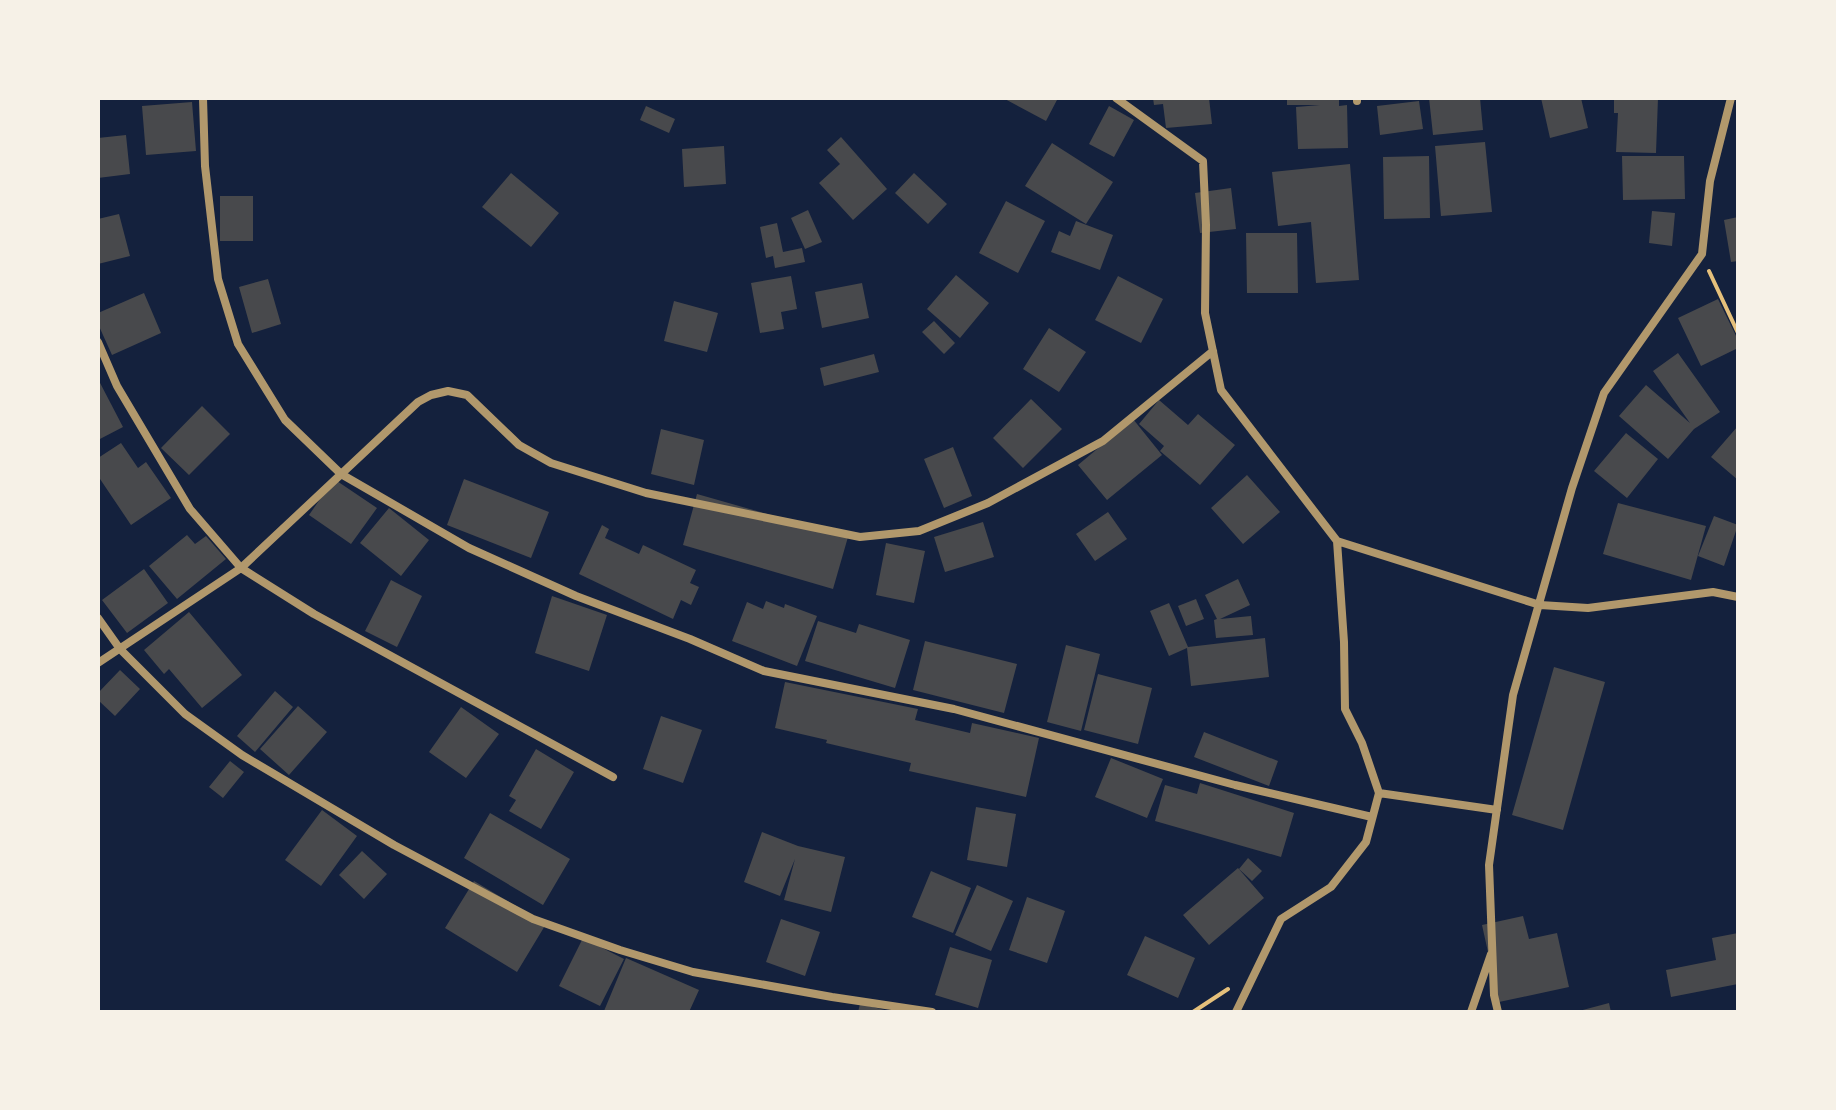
<svg xmlns="http://www.w3.org/2000/svg" width="1836" height="1110" viewBox="0 0 1836 1110" font-family="Quicksand,sans-serif">
<style>
.building{fill:#48494c}
.lines{fill:none;stroke-linecap:round;stroke-linejoin:round}
.path{stroke:#e5c07b;stroke-width:4}
.minor{stroke:#b1986c;stroke-width:8}
</style>
<rect width="100%" height="100%" fill="#14213d"/>
<path class="building" d="M1003 98H1058L1046 121Z
M1153 98H1209L1212 124 1166 128 1163 104 1154 105Z
M1287 98H1339V106L1347 105 1348 148 1298 149 1296 107 1320 105H1287Z
M1429 98H1480L1483 130 1433 135Z
M1541 98H1581L1588 128 1550 138Z
M1614 98H1658L1656 153 1616 152 1618 113H1614Z
M1419 101 1423 129 1380 135 1377 106Z
M192 102 196 151 146 155 142 106Z
M646 106 675 119 669 133 640 120Z
M1109 106 1134 120 1114 157 1089 144Z
M126 135 130 174 98 178V138Z
M841 137 887 189 853 220 819 183 840 164 827 150Z
M1485 142 1492 212 1441 216 1435 146Z
M1052 143 1113 182 1086 224 1025 186Z
M724 146 726 184 684 187 682 149Z
M1429 156 1430 218 1384 219 1383 157Z
M1622 156H1684L1685 199 1623 200Z
M1350 164 1359 280 1316 283 1311 222 1278 226 1272 172Z
M511 173 559 213 531 247 482 207Z
M914 173 947 204 928 224 895 193Z
M1231 188 1236 229 1200 233 1195 193Z
M220 196H253V241H220Z
M1006 201 1045 221 1018 273 979 253Z
M808 210 822 242 805 249 791 218Z
M1652 211 1675 213 1672 246 1649 243Z
M119 214 130 256 98 264V219Z
M1738 217V261L1731 262 1724 220Z
M1076 221 1113 235 1100 270 1051 252 1059 231 1070 236Z
M777 223 783 252 802 248 805 262 775 268 773 256 766 258 760 227Z
M1246 233H1297L1298 293H1247Z
M956 275 989 303 960 338 927 309Z
M791 276 797 309 781 312 784 329 760 333 751 283Z
M1118 276 1163 299 1141 343 1095 320Z
M268 279 281 324 252 333 239 287Z
M862 283 869 318 822 328 815 292Z
M144 293 161 333 112 355 98 324V313Z
M1718 299 1738 340V348L1701 366 1678 318Z
M674 301 718 313 707 352 664 341Z
M934 321 955 343 944 354 922 332Z
M1049 328 1086 352 1059 392 1023 369Z
M1678 353 1720 412 1694 429 1668 459 1619 416 1646 385 1690 423 1653 371Z
M874 354 879 372 824 386 820 368Z
M98 379 123 427 98 440Z
M1031 399 1062 429 1023 468 993 438Z
M1159 400 1188 425 1198 414 1235 445 1200 485 1160 451 1164 446 1139 424Z
M202 406 230 434 189 475 161 448Z
M1133 419 1162 455 1107 500 1078 465Z
M1738 426V480L1711 457Z
M661 429 704 440 694 485 651 474Z
M1626 433 1658 459 1627 498 1594 471Z
M121 443 138 468 146 462 171 498 131 525 98 476V458Z
M953 447 972 496 944 508 924 459Z
M1247 475 1280 512 1243 544 1211 508Z
M334 479 377 508 351 544 309 515Z
M464 479 549 512 531 558 447 525Z
M697 494 848 537 833 589 683 545Z
M1618 503 1706 526 1691 580 1603 554Z
M389 508 429 540 401 576 360 543Z
M1108 512 1127 539 1095 561 1076 534Z
M1714 516 1738 525 1724 566 1698 556Z
M983 522 994 557 945 572 934 537Z
M602 525 609 529 605 538 639 554 643 545 696 570 690 583 699 587 691 605 681 600 673 619 579 574Z
M187 535 195 544 206 536 226 559 177 599 149 566Z
M886 543 925 551 914 603 876 595Z
M144 569 168 603 127 633 102 600Z
M1238 579 1250 605 1220 619 1251 616 1253 635 1216 638 1214 620 1217 619 1205 595Z
M391 580 422 596 397 647 365 631Z
M552 596 607 615 589 671 535 653Z
M1196 599 1204 619 1186 626 1178 606Z
M766 601 784 608 785 604 817 616 797 666 732 641 747 602 763 609Z
M1169 603 1188 647 1265 638 1269 677 1191 686 1187 648 1169 656 1150 611Z
M189 612 242 675 202 708 169 669 164 674 144 650Z
M818 621 856 633 859 624 910 640 895 688 805 661Z
M925 641 1017 664 1004 713 913 690Z
M1066 645 1100 654 1081 731 1047 722Z
M1554 667 1605 682 1563 830 1512 815Z
M120 670 140 689 115 716 98 700V693Z
M1098 674 1152 688 1138 744 1084 730Z
M785 682 918 709 915 720 970 733 972 723 1039 738 1026 797 909 771 911 763 826 743 827 740 775 728Z
M275 691 293 707 255 752 237 736Z
M298 706 327 732 289 775 260 749Z
M461 707 499 734 466 778 429 752Z
M661 716 702 730 683 783 643 769Z
M1204 732 1278 761 1269 786 1194 757Z
M536 749 574 772 541 829 509 811 516 800 509 796Z
M1111 758 1163 779 1147 818 1095 797Z
M230 761 244 772 223 798 209 787Z
M1200 783 1294 813 1281 857 1155 821 1165 785 1197 794Z
M976 807 1016 814 1007 867 967 860Z
M322 810 357 836 321 886 285 860Z
M490 813 570 859 543 905 464 858Z
M762 832 798 846 845 857 831 912 784 900 795 859 780 896 744 882Z
M362 851 387 874 364 899 339 875Z
M1248 858 1262 871 1252 881 1239 869Z
M1238 868 1264 898 1209 945 1183 915Z
M931 871 971 888 953 933 912 917Z
M474 881 546 924 517 972 445 928Z
M977 885 1013 901 991 951 955 935Z
M1027 897 1065 911 1047 963 1009 950Z
M1523 916 1529 939 1557 933 1569 987 1499 1002 1482 925Z
M781 919 820 932 805 976 766 962Z
M1738 933V984L1671 997 1666 970 1716 960 1712 938Z
M1145 936 1195 958 1178 998 1127 975Z
M583 938 624 959 600 1006 559 986Z
M950 947 992 960 978 1008 935 995Z
M626 958 699 990 689 1012 604 1011Z
M1609 1003 1611 1012H1579V1011Z
M860 1004 889 1011V1012H858Z"/>
<g class="lines">
<path class="path" d="M1709 271 1738 333
M1193 1012 1228 989"/>
<path class="minor" d="M203 98 205 166 218 279 238 344 285 420 341 474 469 548 576 596 690 639 764 671 954 709 1235 785 1372 817
M1116 98 1203 161 1206 225 1205 313 1221 390 1337 541 1540 605 1588 608 1713 592 1738 597
M1357 98V101
M98 342 117 386 190 509 241 568 314 614 613 777
M98 618 120 649 185 714 242 755 394 845 533 919 620 950 693 972 832 997 932 1012
M98 663 241 568 418 402 431 395 448 391 467 395 519 445 551 463 646 493 860 537 919 531 988 503 1103 441 1213 351
M1379 793 1497 810
M1236 1012 1281 919 1331 887 1366 842 1379 793 1362 743 1345 709 1344 642 1337 541
M1471 1012 1491 954
M1498 1012 1494 995 1489 865 1513 695 1572 488 1604 393 1702 254 1710 181 1731 98"/>
</g>
<rect width="1836" height="1110" fill="none" stroke="#f6f1e7" stroke-width="200"/>
</svg>
